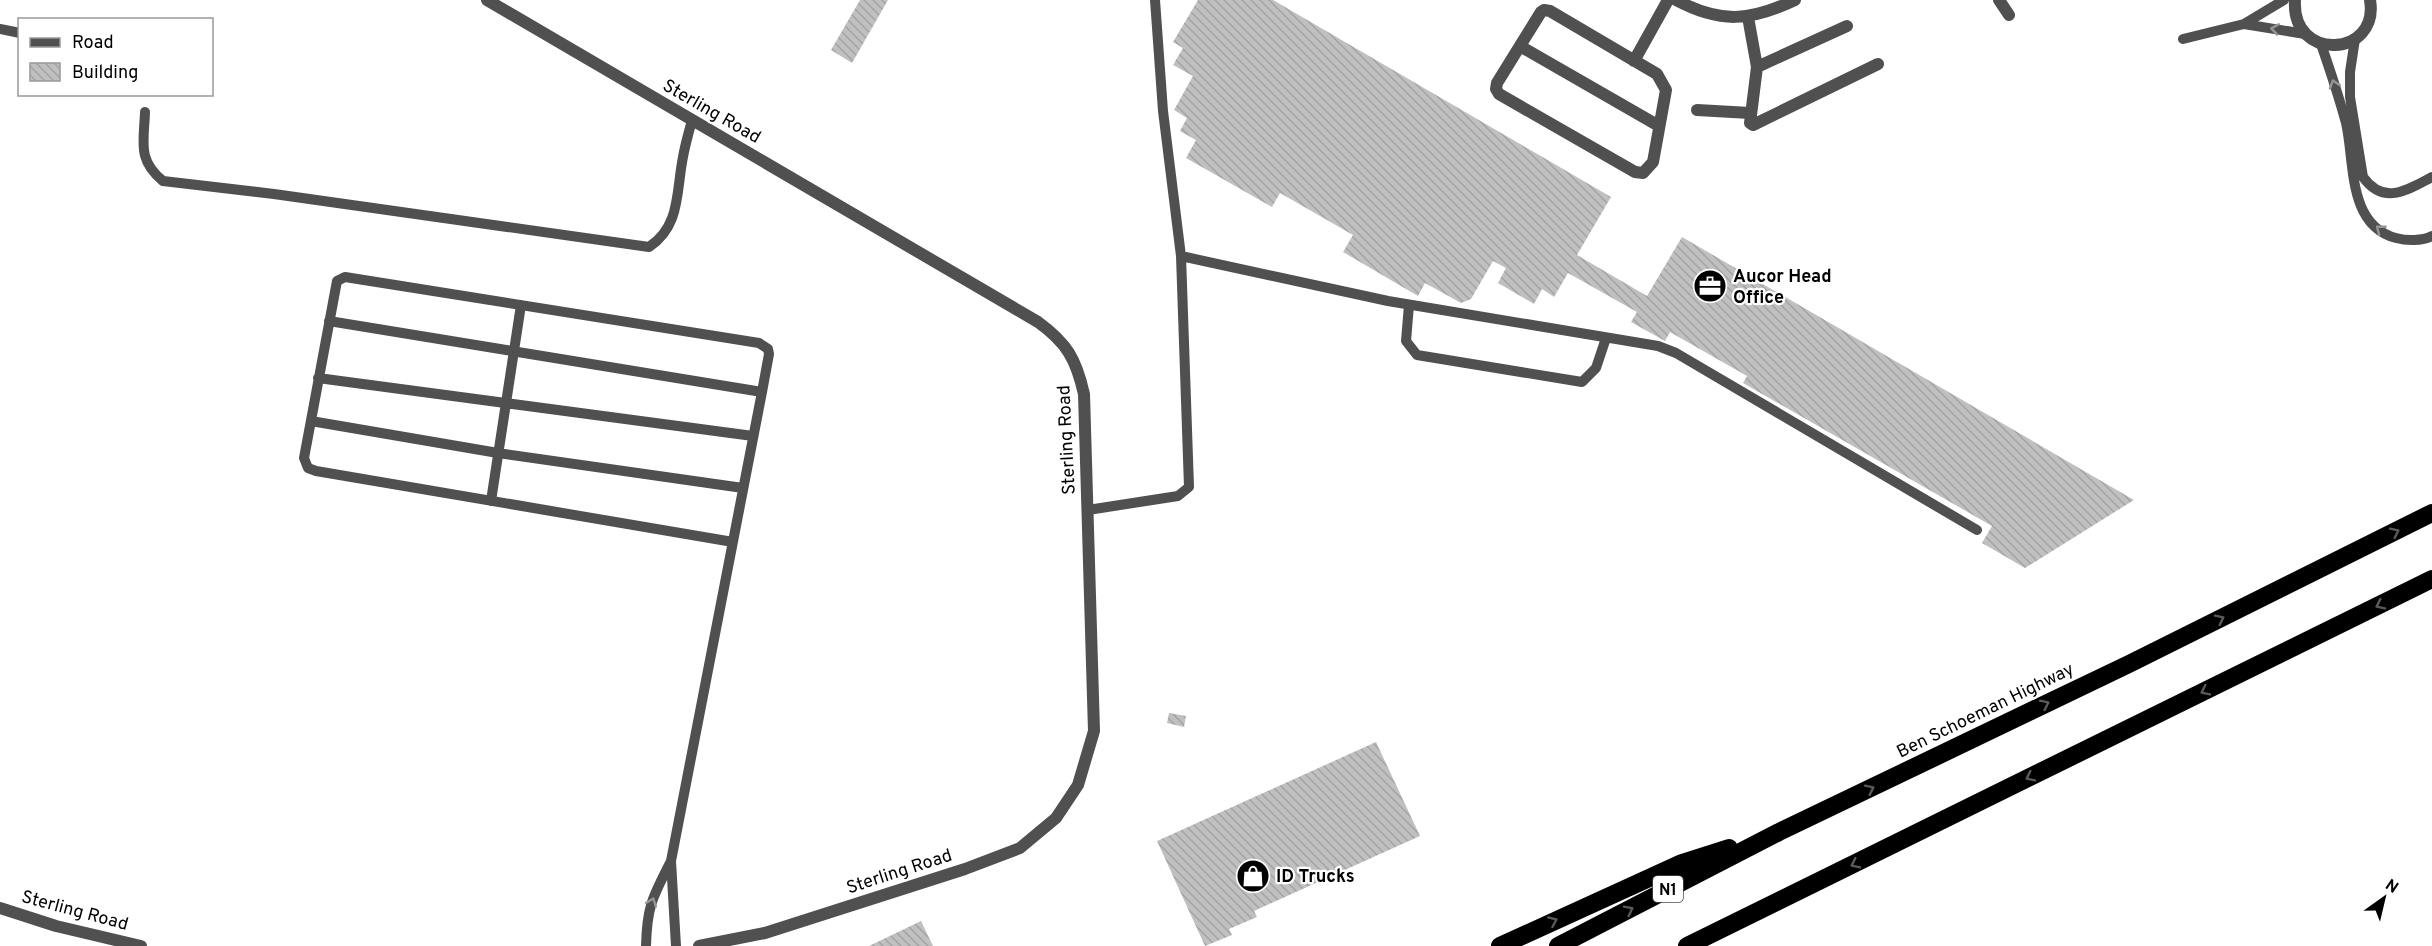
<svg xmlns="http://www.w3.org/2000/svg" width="2432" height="946" viewBox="0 0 2432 946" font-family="Overpass,sans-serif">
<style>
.building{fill:url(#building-back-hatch)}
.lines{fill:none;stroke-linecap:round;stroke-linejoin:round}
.service{stroke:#505050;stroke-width:10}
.minor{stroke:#505050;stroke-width:12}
.motorway{stroke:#000;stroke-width:18}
.oneway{stroke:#969696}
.oneway2{stroke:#595959}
.labels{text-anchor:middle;stroke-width:4.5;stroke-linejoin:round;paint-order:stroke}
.shield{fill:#fff;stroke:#4c4c4c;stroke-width:1.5}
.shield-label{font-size:16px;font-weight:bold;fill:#000}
.street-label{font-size:18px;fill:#000;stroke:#fff}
.poi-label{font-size:18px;font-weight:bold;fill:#000;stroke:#fff;text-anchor:start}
</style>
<defs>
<pattern id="building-back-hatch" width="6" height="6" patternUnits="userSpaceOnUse" patternTransform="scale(1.5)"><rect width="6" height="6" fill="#c0c0c0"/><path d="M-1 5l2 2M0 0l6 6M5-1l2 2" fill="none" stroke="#a3a3a3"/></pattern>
</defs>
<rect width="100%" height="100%" fill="#fff"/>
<path class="building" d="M860 0H888L852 63 831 50Z
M1198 0H1273L1611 197 1577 255 1647 296 1682 237 2134 500 2025 568 1982 543 1992 526 1743 383 1747 376 1670 332 1665 341 1631 322 1637 312 1568 273 1554 297 1542 289 1534 304 1498 283 1506 268 1493 261 1471 299 1461 303 1425 283 1418 296 1343 252 1353 235 1280 193 1272 207 1186 158 1196 140 1180 131 1187 118 1174 110 1193 76 1173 65 1183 48 1173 42Z
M1169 713 1186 716 1184 727 1167 723Z
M1376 742 1420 836 1254 911 1257 917 1229 929 1232 935 1205 946 1157 841Z
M921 921 933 946H869Z"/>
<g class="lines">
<path class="service" d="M1155 0 1163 111 1181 256
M2244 24 2305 34
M0 29 20 33
M2183 39 2244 24 2284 0
M2355 39 2350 72V97L2363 177C2384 206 2407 190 2432 177
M2321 44C2330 70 2339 97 2346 123 2355 162 2347 225 2396 238 2407 241 2422 241 2432 236
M145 112C144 142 137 160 163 181L274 194 649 247C681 226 676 191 683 157 685 145 689 132 692 120
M1409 305 1406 341 1417 355 1582 382 1596 368 1606 338
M329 321 762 392
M318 378 753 436
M311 421 498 453 743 488
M491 501 521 305
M1088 510 1178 496 1189 487 1181 256 1388 301 1658 346 1676 353 1977 530
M671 861 676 946
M646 946C647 905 653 897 671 861L762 392 769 354 768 349 759 343 345 277 337 281 304 458 308 468 316 471 733 542"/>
<path class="minor" d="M487 0 1038 322C1067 343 1076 359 1084 394L1094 731 1078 785 1056 818 1020 848 965 869 765 933 699 946
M1676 0C1721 24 1750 21 1795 0
M1999 0 2009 15
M2295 0C2291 63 2380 57 2370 0
M1544 10 1550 11 1657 74 1666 90 1653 162 1643 173 1635 172 1499 94 1496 89 1497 83 1541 12Z
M1748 17 1757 67 1750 123 1753 125 1878 64
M1520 46 1659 126
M1634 61 1668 0
M1757 67 1847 26
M1697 110 1750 113
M0 908 56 926 141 946"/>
<path class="motorway" d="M1500 946 1682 863 1729 848
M1558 946 1779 832 2129 664 2432 513
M1687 946 2432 579"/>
</g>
<defs><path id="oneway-chevron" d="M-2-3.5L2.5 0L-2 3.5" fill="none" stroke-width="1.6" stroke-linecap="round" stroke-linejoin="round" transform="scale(1.5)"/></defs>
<g class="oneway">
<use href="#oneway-chevron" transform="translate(2275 29) rotate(-171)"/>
<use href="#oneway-chevron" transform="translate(2334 84) rotate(-108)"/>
<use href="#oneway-chevron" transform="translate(2380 229) rotate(-142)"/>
<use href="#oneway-chevron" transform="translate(652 902) rotate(-69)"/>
</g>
<g class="oneway2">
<use href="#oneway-chevron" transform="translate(2395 532) rotate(-26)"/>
<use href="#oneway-chevron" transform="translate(2380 605) rotate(154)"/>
<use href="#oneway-chevron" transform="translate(2220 619) rotate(-26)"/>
<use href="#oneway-chevron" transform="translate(2205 691) rotate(154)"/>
<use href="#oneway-chevron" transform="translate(2045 704) rotate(-26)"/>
<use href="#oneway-chevron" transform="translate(2030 777) rotate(154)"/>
<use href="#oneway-chevron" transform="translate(1870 789) rotate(-26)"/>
<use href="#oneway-chevron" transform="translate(1855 864) rotate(154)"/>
<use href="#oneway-chevron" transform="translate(1629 910) rotate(-27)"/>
<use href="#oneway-chevron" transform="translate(1553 921) rotate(-24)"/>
</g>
<defs>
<symbol id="office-disc" viewBox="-11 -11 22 22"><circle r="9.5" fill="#000" stroke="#fff"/><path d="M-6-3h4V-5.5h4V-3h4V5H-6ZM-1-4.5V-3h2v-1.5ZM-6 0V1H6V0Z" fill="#fff"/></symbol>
<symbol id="shop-disc" viewBox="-11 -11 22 22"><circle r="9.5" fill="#000" stroke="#fff"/><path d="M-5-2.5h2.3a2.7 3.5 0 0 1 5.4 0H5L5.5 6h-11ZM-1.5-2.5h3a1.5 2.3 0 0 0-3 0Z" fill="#fff"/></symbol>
</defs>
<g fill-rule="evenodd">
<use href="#office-disc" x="1691" y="267" width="38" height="38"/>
<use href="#shop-disc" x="1234" y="857" width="38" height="38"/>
</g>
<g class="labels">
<rect class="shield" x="1653" y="876" width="30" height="26" rx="4.5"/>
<g class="shield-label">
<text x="1668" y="895">N1</text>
</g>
<g class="street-label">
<text transform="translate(712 111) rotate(30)" y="6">Sterling Road</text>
<text transform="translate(1066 440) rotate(-93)" y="6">Sterling Road</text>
<text transform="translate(1985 710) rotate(-26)" y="6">Ben Schoeman Highway</text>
<text transform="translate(899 871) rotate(-18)" y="6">Sterling Road</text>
<text transform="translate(75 910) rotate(15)" y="6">Sterling Road</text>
</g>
<g class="poi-label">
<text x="1733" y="282">Aucor Head<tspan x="1733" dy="21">Office</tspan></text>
<text x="1276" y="882">ID Trucks</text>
</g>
</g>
<rect x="18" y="18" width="195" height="78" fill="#ffffff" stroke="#999999" stroke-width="1.5"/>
<rect x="30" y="38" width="30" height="9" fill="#505050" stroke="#999999" stroke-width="1.5"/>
<text x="72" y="48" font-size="18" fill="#000000">Road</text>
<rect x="30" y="63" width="30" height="18" fill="url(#building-back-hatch)" stroke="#999999" stroke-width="1.5"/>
<text x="72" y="78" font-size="18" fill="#000000">Building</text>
<g transform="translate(2384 898) rotate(34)" stroke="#ffffff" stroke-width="4.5" paint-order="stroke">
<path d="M0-4.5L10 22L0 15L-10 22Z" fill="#000000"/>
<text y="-9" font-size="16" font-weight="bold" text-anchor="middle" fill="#000000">N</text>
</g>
</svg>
